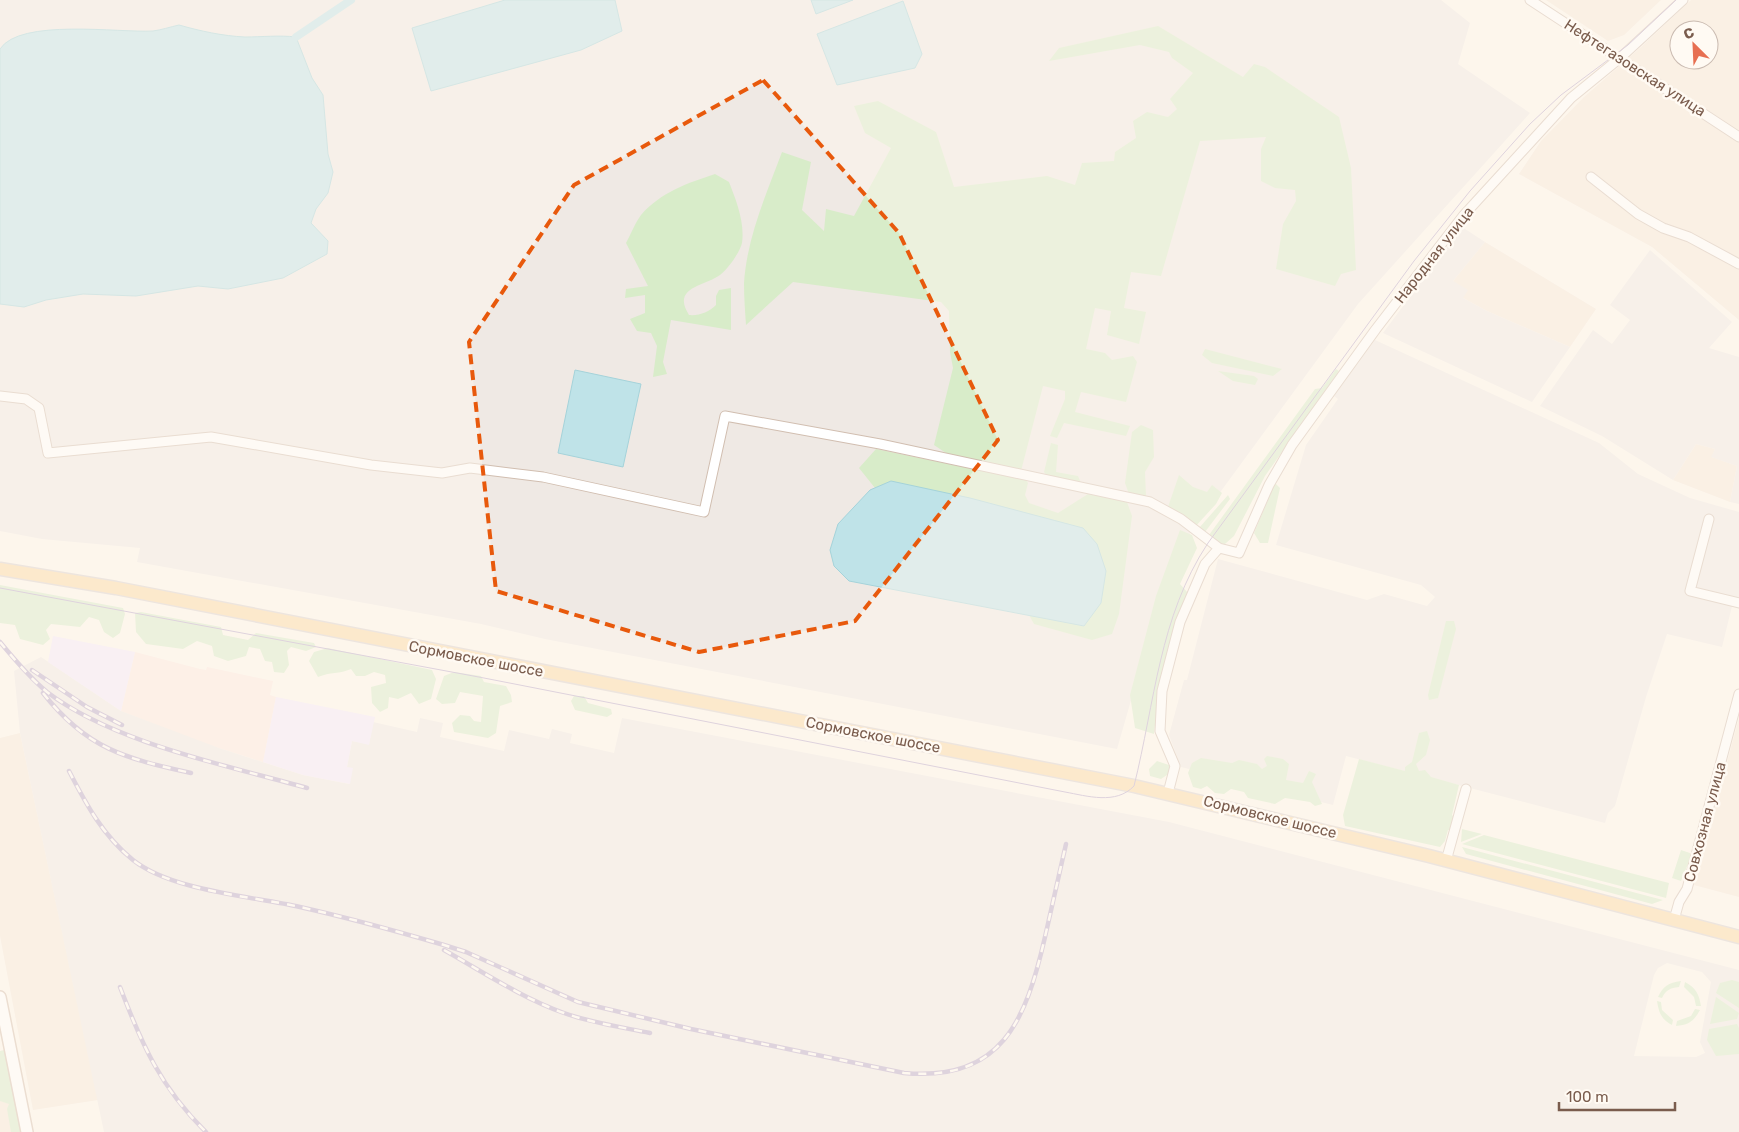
<svg xmlns="http://www.w3.org/2000/svg" width="1739" height="1132" viewBox="0 0 1739 1132" font-family="Rubik,sans-serif">
<style>
.residential{fill:#f5e8da;fill-rule:evenodd}
.commercial{fill:#fde8e0}
.industrial{fill:#efe9e4;fill-rule:evenodd}
.education{fill:#f3e8fa}
.green{fill:#d8ecc9}
.water{fill:#bfe3e8;stroke:#a5d3da}
.lines{fill:none;stroke-linecap:round;stroke-linejoin:round}
.canal{stroke:#bfe3e8;stroke-width:8}
.street-casing{stroke:#d1beb0;stroke-width:11}
.secondary-casing{stroke:#d6c0b0;stroke-width:14}
.primary-casing{stroke:#dad1cd;stroke-width:15}
.street{stroke:#fff;stroke-width:9}
.secondary{stroke:#fff;stroke-width:11}
.primary{stroke:#fbd9a5;stroke-width:12}
.tram{stroke:#b9a8c9;stroke-width:1}
.rail-casing{stroke:#b9a8c9;stroke-width:4.5}
.rail{stroke:#fffaf3;stroke-width:2.5;stroke-dasharray:8;stroke-linecap:butt}
.marked{fill:none;stroke:#e8590c;stroke-width:4;stroke-dasharray:10 6;stroke-linejoin:round}
.labels{text-anchor:middle;stroke-width:5;stroke-linejoin:round;paint-order:stroke}
.street-label{font-size:15px;fill:#7a5c4d;stroke:#fffaf3}
</style>
<rect width="100%" height="100%" fill="#fdf6ec"/>
<path class="residential" d="M1546 0H1661L1624 35 1608 41Z
M1691 0H1739V320L1652 247 1519 174 1541 141 1584 97 1640 48ZM1679 30H1709V60H1679Z
M1485 242 1596 309 1570 347 1487 311 1463 298 1453 281Z
M1696 444 1715 449 1712 457 1737 466 1730 502 1673 480Z
M1739 718V897L1694 885Z
M20 733 98 1100 33 1110 0 936V738Z
M7 1050 22 1132H0V1051Z"/>
<path class="commercial" d="M135 652 200 669 206 670 207 667 273 681 270 695 276 697 263 762 197 741 121 711Z"/>
<path class="industrial" d="M0 0H1441L1470 23 1458 64 1530 113 1358 304 1172 558 1117 749 545 639 481 624 137 562 140 548 42 539 0 531Z
M1462 227 1485 242 1453 281 1468 290 1463 298 1487 311 1570 347 1532 402 1383 333Z
M1650 250 1732 322 1709 348 1739 357V504L1730 502 1737 466 1711 457 1715 449 1696 444 1673 480 1602 436 1540 406 1593 330 1612 344 1630 320 1610 305Z
M1375 340 1599 443 1638 474 1690 498 1739 512V599L1734 598 1722 647 1667 634 1646 697 1615 806 1608 813 1605 823 1346 756 1333 805 1181 767 1169 735 1184 680H1187L1218 559 1367 600 1384 594 1427 606 1435 597 1421 585 1276 545 1306 445 1338 399 1334 396Z
M41 657 121 711 219 748 303 775 349 784 347 767 352 741 369 744 373 722 417 732 420 718 443 723 440 737 504 751 509 730 549 739 552 729 572 734 570 743 614 753 622 718 1169 822 1739 970V1132H104L20 733 14 671ZM1667 963 1702 972 1711 982 1700 1042 1705 1053 1696 1057 1634 1056 1654 975 1658 968Z"/>
<path class="education" d="M53 636 135 652 121 711 48 662Z
M276 697 375 717 369 745 352 741 347 767 353 768 350 784 303 775 263 762Z"/>
<path class="green" d="M1158 26 1243 77 1254 64 1265 67 1339 117 1351 168 1356 270 1341 274 1335 286 1276 269 1283 224 1296 201 1295 190 1275 188 1261 181V149L1266 137 1200 141 1161 276 1131 272 1124 308 1146 312 1139 344 1107 335 1111 311 1095 308 1086 349 1105 353 1112 360 1133 356 1137 362 1126 402 1081 392 1075 412 1130 426 1126 436 1064 423 1057 438 1050 436 1065 399V391L1043 386 1021 471 949 455 934 445 953 368 950 352 949 311 941 302 793 282 746 325C745 311 744 297 744 283 747 237 766 195 782 152L811 162 802 210 824 231 826 209 854 216 891 148 865 133 854 106 878 101 936 132 954 187 1047 176 1075 185 1082 163 1114 161 1115 152 1136 138 1133 121 1147 112 1168 117 1177 109 1170 99 1193 73 1172 58 1169 52 1140 45 1049 61 1059 48Z
M715 174 729 182C736 200 745 222 742 243 740 252 728 269 720 275 705 286 671 287 689 315 699 316 709 312 716 305V296L719 290 731 288V330L671 320 663 362 667 374 653 377 657 346 651 333 637 331 630 319 645 313V295L625 298 626 289 648 286 626 243C631 234 635 223 641 215 661 192 688 183 715 174Z
M1205 349 1282 369 1273 376 1212 363 1202 355Z
M1336 369 1339 371 1265 476 1234 536 1225 544 1218 543 1209 535 1315 389 1322 388Z
M1218 371 1254 376 1258 379 1255 385 1233 381Z
M1141 425 1153 430 1154 457 1145 472 1146 497 1129 494 1125 483 1132 432Z
M1051 443 1058 445 1056 472 1078 476 1081 483 1048 477 1044 472Z
M876 449 1026 480 1028 483 1025 495 1029 503 1058 513 1088 494 1127 502 1132 516 1119 614 1112 634 1092 640 1034 624 1029 615 1084 626 891 481 875 488 859 468Z
M1179 475 1193 487 1207 492 1212 485 1222 493 1216 504 1195 527 1168 507Z
M1275 483 1280 488 1268 543H1260L1254 533Z
M1228 495 1230 499 1205 532 1199 528Z
M1180 530 1192 535 1197 548 1180 584 1188 593C1174 639 1158 685 1154 734L1135 728 1130 695 1156 596Z
M0 585 123 608 125 614 120 633 113 638 104 632 99 620 89 617 80 627 51 624 46 630 50 639 43 645 20 639 15 625 0 623Z
M141 612 221 627 223 635 248 640 256 633 314 643 316 647 306 651 291 647 287 651 289 665 284 673 274 672 272 662 265 661 260 649 249 647 246 656 228 661 214 656 212 646 197 641 183 649 146 644 136 632 135 613Z
M1446 621H1454L1456 629 1438 698 1429 700 1428 695Z
M328 648 432 670 436 679 431 699 419 704 411 693 398 699 389 697 388 708 380 712 372 703 371 687 386 683 385 675 374 672 365 676H356L351 669C340 674 330 672 318 677L309 661 314 652Z
M454 672 481 676 484 682 506 686 511 695 512 702 500 706 496 733 488 738 454 732 452 723 460 715 470 716 474 721 481 722 483 696 460 692 455 703 442 704 436 699 444 676Z
M574 696H584L588 703 611 709 612 714 607 717 575 710 571 701Z
M1427 731 1430 740 1426 755 1416 764 1419 771 1425 770 1431 777 1459 785 1452 815 1455 818 1451 830H1448L1445 841 1440 847 1345 826 1343 815 1359 759 1405 771V767L1412 762 1419 733Z
M1267 756 1283 759 1289 764 1286 780 1303 783 1309 771 1316 774 1312 782 1322 804 1315 806 1310 802 1285 798 1275 804 1248 798 1244 792 1231 789 1224 794 1215 793 1207 786 1201 789 1193 787 1188 773 1192 763 1201 758 1232 763 1239 760 1257 764 1262 769 1267 766 1264 759Z
M1157 761 1169 765 1170 773 1161 779 1150 776 1149 769Z
M1462 829 1482 834 1461 842Z
M1484 835 1669 883 1666 898 1462 844Z
M1462 847 1663 900 1652 904 1466 854Z
M1681 850 1690 853 1691 857 1681 881 1672 878Z
M1732 980 1739 982V1008L1716 993 1720 983Z
M1681 981 1679 987C1670 988 1666 990 1662 998L1658 997C1663 986 1668 983 1681 981Z
M1685 982C1696 988 1699 994 1701 1006H1696L1694 997 1684 987Z
M1716 997 1739 1013 1737 1019 1710 1024Z
M1657 1001 1661 1002 1662 1010 1673 1020 1672 1025C1661 1019 1659 1013 1657 1001Z
M1695 1009 1700 1010C1694 1021 1689 1025 1676 1026L1677 1021 1691 1016Z
M1737 1024 1739 1028V1054L1716 1056 1707 1040 1709 1029Z
M5 1050 23 1132H11L7 1109 9 1104 0 1101V1051Z"/>
<path class="water" d="M505 0H615L622 31 581 50 431 91 412 28Z
M811 0H853L816 14Z
M903 1 922 54 915 68 837 85 817 34Z
M179 25C200 31 223 36 245 37 262 37 279 35 296 37L312 78 323 95 328 154 333 172 328 193 316 209 311 223 328 241 327 254 283 278 228 289 198 286 136 296 83 294 46 300 24 307 0 304V49C20 18 119 33 153 31 161 30 170 27 179 25Z
M575 370 641 384 623 467 558 453Z
M891 481 970 498 1083 528 1097 544 1106 571 1101 603 1084 626 849 581 834 566 830 550 838 524 870 490Z"/>
<g class="lines">
<path class="canal" d="M296 37 351 0"/>
<defs>
<path id="street" d="M1530 0 1739 137
M1591 177 1638 214 1663 228 1689 237 1739 264
M0 396 26 399 39 408 48 453 211 437 371 465 442 473 470 468 543 477 704 512 725 416 880 444 1150 502 1181 519 1219 548 1239 553 1269 485 1292 445 1376 329 1463 216 1571 98 1620 58 1683 0
M1709 519 1690 591 1739 603
M1168 793 1175 766 1160 731 1162 691 1180 622 1205 564 1219 548
M1446 861 1466 789
M1674 920 1679 902 1687 889 1739 694"/>
<path id="secondary" d="M0 997 27 1132"/>
<path id="primary" d="M0 569 116 588 1134 786 1429 856 1739 937"/>
</defs>
<use href="#street" class="street-casing"/>
<use href="#secondary" class="secondary-casing"/>
<use href="#primary" class="primary-casing"/>
<use href="#street" class="street"/>
<use href="#secondary" class="secondary"/>
<use href="#primary" class="primary"/>
<path class="tram" d="M0 588 484 678 1065 792C1087 796 1116 805 1134 786 1155 702 1159 617 1208 543L1414 261 1470 191 1530 124 1561 95 1628 45 1676 0"/>
<defs>
<path id="rail" d="M0 642C14 659 30 678 47 692 114 743 226 765 307 788
M32 670 87 707 122 725
M43 693C87 749 124 758 191 773
M69 771C86 804 103 836 133 860 172 891 251 896 300 907 349 918 396 931 444 945L466 952 578 1002 691 1029 904 1073C1002 1082 1026 1020 1045 937 1052 906 1059 875 1066 844
M444 950C483 972 522 998 564 1013 592 1023 621 1027 650 1033
M120 987C142 1045 161 1088 206 1132"/>
</defs>
<use href="#rail" class="rail-casing"/>
<use href="#rail" class="rail"/>
</g>
<path d="M0 0H1739V1132H0ZM763 80 899 233 998 440 855 621 699 652 496 591 469 342 574 185Z" fill="#fdf6ec" fill-opacity=".55" fill-rule="evenodd"/>
<path class="marked" d="M763 80 899 233 998 440 855 621 699 652 496 591 469 342 574 185Z"/>
<g class="labels">
<g class="street-label">
<text transform="translate(1635 68) rotate(33)" y="5">Нефтегазовская улица</text>
<text transform="translate(1434 255) rotate(-52)" y="5">Народная улица</text>
<text transform="translate(476 659) rotate(11)" y="5">Сормовское шоссе</text>
<text transform="translate(873 735) rotate(11)" y="5">Сормовское шоссе</text>
<text transform="translate(1270 817) rotate(14)" y="5">Сормовское шоссе</text>
<text transform="translate(1705 822) rotate(-75)" y="5">Совхозная улица</text>
</g>
</g>
<g transform="translate(1694 45) rotate(336)"><circle r="24" fill="#fffaf3" stroke="#cabbb1"/>
<path d="M0-4L9 19L0 12L-9 19Z" fill="#e76f51"/>
<text y="-8" font-size="14" font-weight="bold" text-anchor="middle" fill="#7a5c4d">С</text>
</g>
<path d="M1559 1102v8h116v-8" fill="none" stroke="#7a5c4d" stroke-width="2.5"/>
<text x="1566" y="1102" font-size="15" fill="#7a5c4d" stroke="#fffaf3" stroke-width="4" paint-order="stroke">100 m</text>
</svg>
